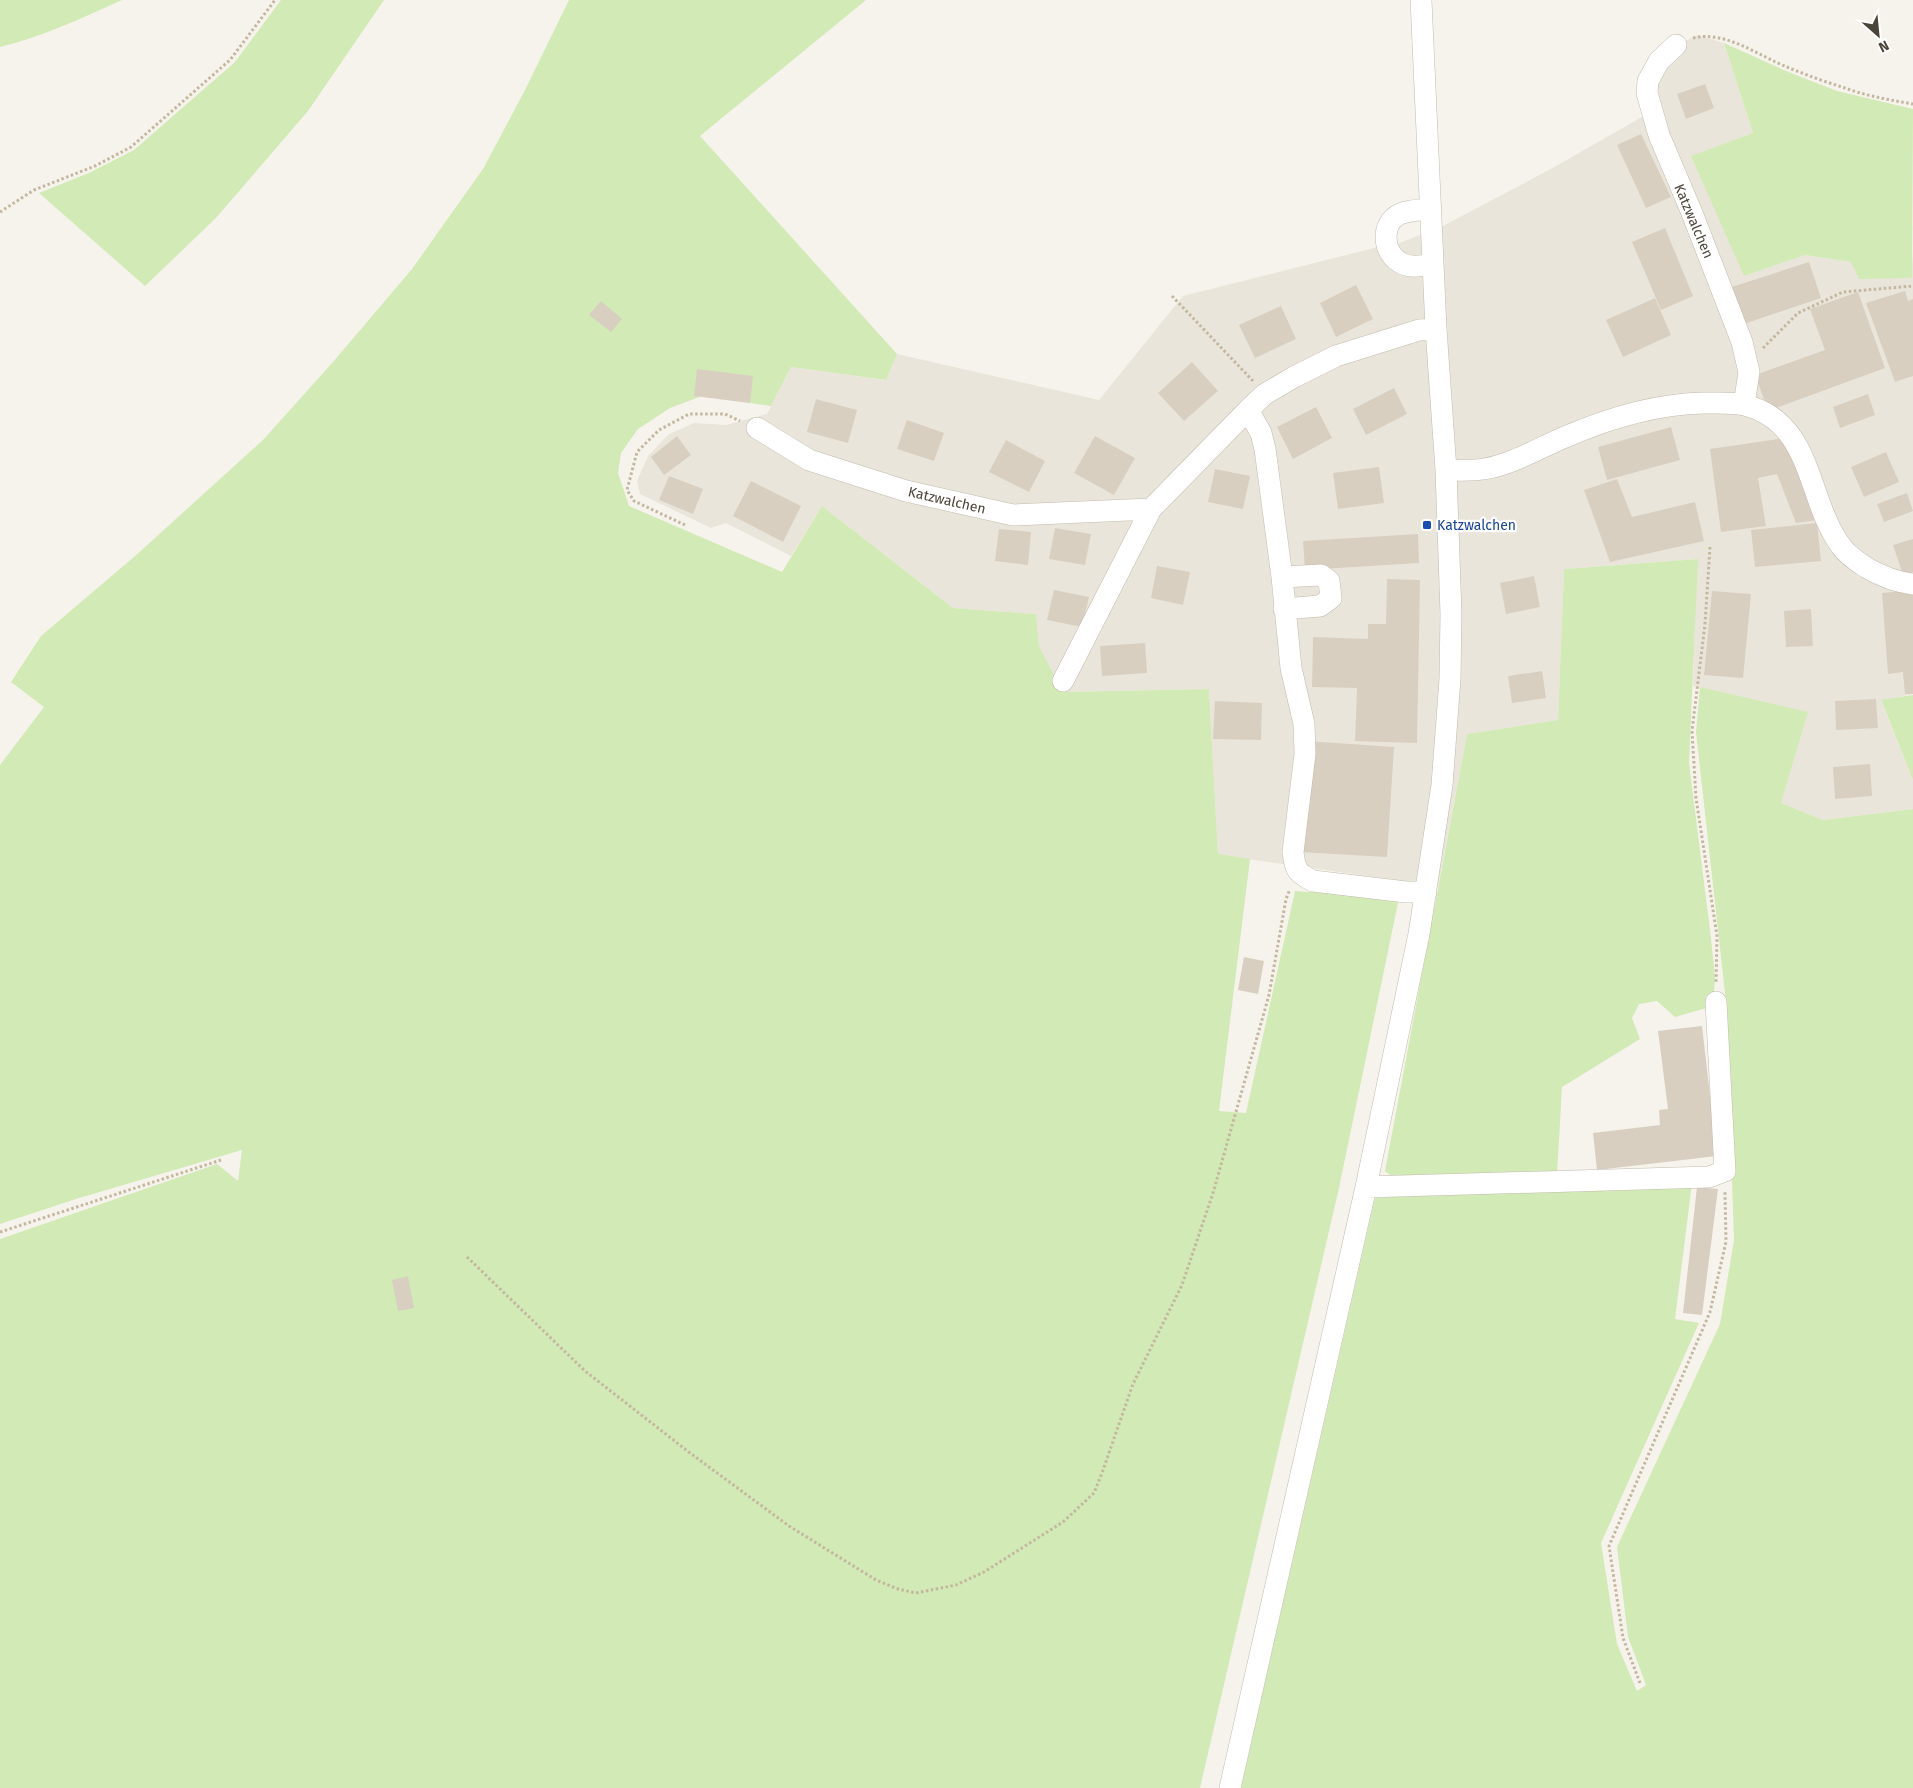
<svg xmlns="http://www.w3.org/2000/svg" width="1913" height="1788" viewBox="0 0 1913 1788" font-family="'Fira Sans',sans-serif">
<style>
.residential{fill:#eae5da}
.green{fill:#d2eab5}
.building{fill:#d8cfc1}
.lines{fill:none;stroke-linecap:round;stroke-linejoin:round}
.minor-casing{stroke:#c2bbae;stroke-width:22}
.path{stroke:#c4b79f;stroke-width:3;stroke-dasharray:2.5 2.5;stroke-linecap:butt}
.minor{stroke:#fff;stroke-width:21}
.transit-dot{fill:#1a4fb4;stroke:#fff;stroke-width:2}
.labels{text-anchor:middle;stroke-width:4.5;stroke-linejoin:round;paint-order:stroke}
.street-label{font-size:14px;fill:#4b4439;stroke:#fff}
.transit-label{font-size:14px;fill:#164399;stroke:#fff;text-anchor:start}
</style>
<rect width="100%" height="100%" fill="#f6f3ec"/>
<path class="residential" d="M1698 35 1724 43 1753 133 1744 276 1805 255 1851 262 1911 278 1913 254V694L1881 701 1913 780V809L1823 820 1781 803 1807 712 1693 686 1697 559 1564 569 1558 720 1467 734 1438 886 1218 855 1209 689 1063 692 1039 646 1036 614 953 608 822 506 791 556 726 523 711 528 640 494 637 481 648 456 669 434 694 423 726 425 767 414 791 367 885 380 897 354 1099 400 1183 296 1378 247H1389L1441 227 1549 170 1647 114 1652 75 1675 46Z"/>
<path class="green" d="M0 0H122C82 18 42 37 0 47Z
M281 0H384L308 111 216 218 145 286 39 193 89 173 134 150 235 62Z
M569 0H866L700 136 897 354 886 380 791 367 771 406 702 396 670 408 638 429 621 453 618 473 629 506 782 572 822 506 953 608 1036 614 1039 646 1063 692 1209 689 1218 854 1250 859 1219 1111 1246 1113 1295 891 1399 898 1339 1188 1200 1788H0V1239L217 1164 238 1181 242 1150 76 1199 0 1224V765L44 707 11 682 41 636 134 557 263 440 333 362 412 269 483 169 525 90Z
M1724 43 1786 71 1837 91 1913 109 1912 278 1859 279 1851 262 1805 255 1744 276 1691 156 1753 133Z
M1698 559 1689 763 1710 930 1715 976 1714 994 1710 1007 1675 1017 1657 1001 1639 1004 1632 1018 1640 1039 1562 1087 1557 1175 1398 1181 1385 1171 1467 734 1558 720 1564 569Z
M1700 687 1808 712 1781 803 1823 820 1913 809V1788H1241L1375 1198 1558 1185 1692 1183 1675 1319 1699 1323 1601 1543 1617 1644 1637 1691 1646 1685 1628 1637 1617 1547 1720 1324 1734 1240 1726 1002 1696 732Z
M1913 695V780L1881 700Z"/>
<path class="building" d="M1705 84 1714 108 1686 119 1677 94Z
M1641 134 1671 197 1646 208 1617 145Z
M1665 228 1693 296 1661 310 1632 242Z
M1809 262 1821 298 1744 324 1732 287Z
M1356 285 1373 319 1336 337 1320 303Z
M1905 291 1908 301 1913 299V376L1895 382 1866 303Z
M1858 292 1885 368 1768 411 1755 375 1825 350 1810 309Z
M1655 298 1671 335 1623 357 1606 320Z
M601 301 622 319 611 332 589 315Z
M1281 306 1296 339 1255 358 1239 325Z
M1192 362 1218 391 1184 421 1158 393Z
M697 369 753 376 750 403 694 396Z
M1394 388 1407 414 1366 435 1353 409Z
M1868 394 1875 415 1840 428 1833 407Z
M816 399 857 410 848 443 807 432Z
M1316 407 1332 438 1293 459 1277 427Z
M907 420 944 433 934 461 897 449Z
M1671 427 1680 460 1607 480 1598 447Z
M677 436 691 455 664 475 651 457Z
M1095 436 1135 458 1114 495 1074 473Z
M1785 438 1818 520 1796 523 1777 474 1758 478 1766 526 1721 532 1710 449Z
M1006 440 1045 461 1029 492 989 472Z
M1886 452 1899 482 1864 497 1851 467Z
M1379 467 1384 503 1338 509 1333 473Z
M1215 469 1250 476 1243 509 1208 502Z
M669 476 703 489 693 514 659 500Z
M1617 479 1632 517 1695 502 1704 541 1610 562 1584 490Z
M751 481 801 506 783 542 733 516Z
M1907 493 1913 511 1884 522 1877 504Z
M1817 523 1821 561 1755 567 1751 530Z
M1055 528 1091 534 1085 565 1049 559Z
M999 529 1031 532 1028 565 995 561Z
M1418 534 1419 563 1305 570 1303 541Z
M1913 539V572L1903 575 1893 545Z
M1157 566 1190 572 1183 605 1151 598Z
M1534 576 1540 607 1506 614 1500 583Z
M1387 579 1420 580 1417 743 1355 741 1357 688 1312 687 1313 637 1368 639V624H1386Z
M1054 590 1089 597 1082 627 1047 620Z
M1913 590V694H1905L1903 672 1888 674 1882 593Z
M1712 591 1751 594 1743 678 1704 675Z
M1811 609 1813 646 1786 647 1784 611Z
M1145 643 1147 673 1102 676 1100 646Z
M1542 671 1546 698 1512 703 1508 676Z
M1876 699 1878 728 1836 730 1835 701Z
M1215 701 1262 703 1261 740 1213 739Z
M1306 741 1394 747 1387 857 1299 852Z
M1870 764 1872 796 1835 799 1833 767Z
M1244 957 1264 961 1258 994 1238 990Z
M1702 1026 1717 1156 1597 1170 1593 1133 1660 1125 1659 1110 1668 1109 1658 1031Z
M1697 1187 1718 1189 1702 1315 1683 1313Z
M408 1276 414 1308 398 1311 392 1280Z"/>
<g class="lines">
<defs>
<path id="minor" d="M1676 45 1659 61 1648 81 1647 93 1659 135 1692 213 1742 342 1749 372 1744 405
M1431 209C1421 210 1409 210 1400 214 1380 223 1382 255 1403 264 1412 268 1424 266 1433 264
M1248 410 1261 433 1265 449 1282 577 1291 668 1304 724 1305 754 1293 852C1295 870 1297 873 1313 881L1406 892H1426
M757 428 809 460 906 491 1013 515 1151 509
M1446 470C1459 470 1472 471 1484 469 1513 464 1539 448 1565 437 1609 418 1656 404 1704 403 1718 403 1732 402 1745 405 1814 423 1806 499 1841 546 1847 555 1858 562 1867 568 1881 576 1896 582 1913 584
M1282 577 1321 575 1329 581 1331 598 1320 606 1284 609
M1063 681 1151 509 1248 410 1265 394 1294 377 1336 356 1419 330 1436 329
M1366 1187 1709 1177 1725 1171 1716 1002
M1230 1788 1366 1187 1419 934 1442 785 1450 679 1451 614 1446 470 1436 329 1421 0"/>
</defs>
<use href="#minor" class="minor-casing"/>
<path class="path" d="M1693 38C1725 30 1759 56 1787 67 1806 75 1826 82 1845 88 1867 96 1890 100 1913 104
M0 212 34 190 95 166 131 147 230 60 275 0
M1172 296 1253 381
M1763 348 1798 313 1843 292 1913 286
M685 525 634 501 627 490 637 452 659 430 689 414H725L740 421
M1710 547 1705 624 1692 731 1696 798 1717 936 1716 984
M0 1232 221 1160
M467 1257 585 1371 690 1453 789 1526 876 1580 898 1589 916 1593 956 1585 984 1572 1063 1522 1094 1493 1102 1473 1133 1384 1182 1285 1213 1193 1269 995 1286 899 1290 889
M1640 1683 1623 1638 1609 1546 1710 1312 1726 1242 1725 1192"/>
<use href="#minor" class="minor"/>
</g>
<rect class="transit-dot" x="1422" y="520" width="10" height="10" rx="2.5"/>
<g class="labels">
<g class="street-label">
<text transform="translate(1694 221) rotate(67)" y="5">Katzwalchen</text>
<text transform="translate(947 500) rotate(13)" y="5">Katzwalchen</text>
</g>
<g class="transit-label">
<text x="1437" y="530">Katzwalchen</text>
</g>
</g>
<g transform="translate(1878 35) rotate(153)" stroke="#ffffff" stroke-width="4" paint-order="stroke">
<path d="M0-4L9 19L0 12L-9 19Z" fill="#4b4439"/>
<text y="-8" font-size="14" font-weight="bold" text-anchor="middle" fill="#4b4439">N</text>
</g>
</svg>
